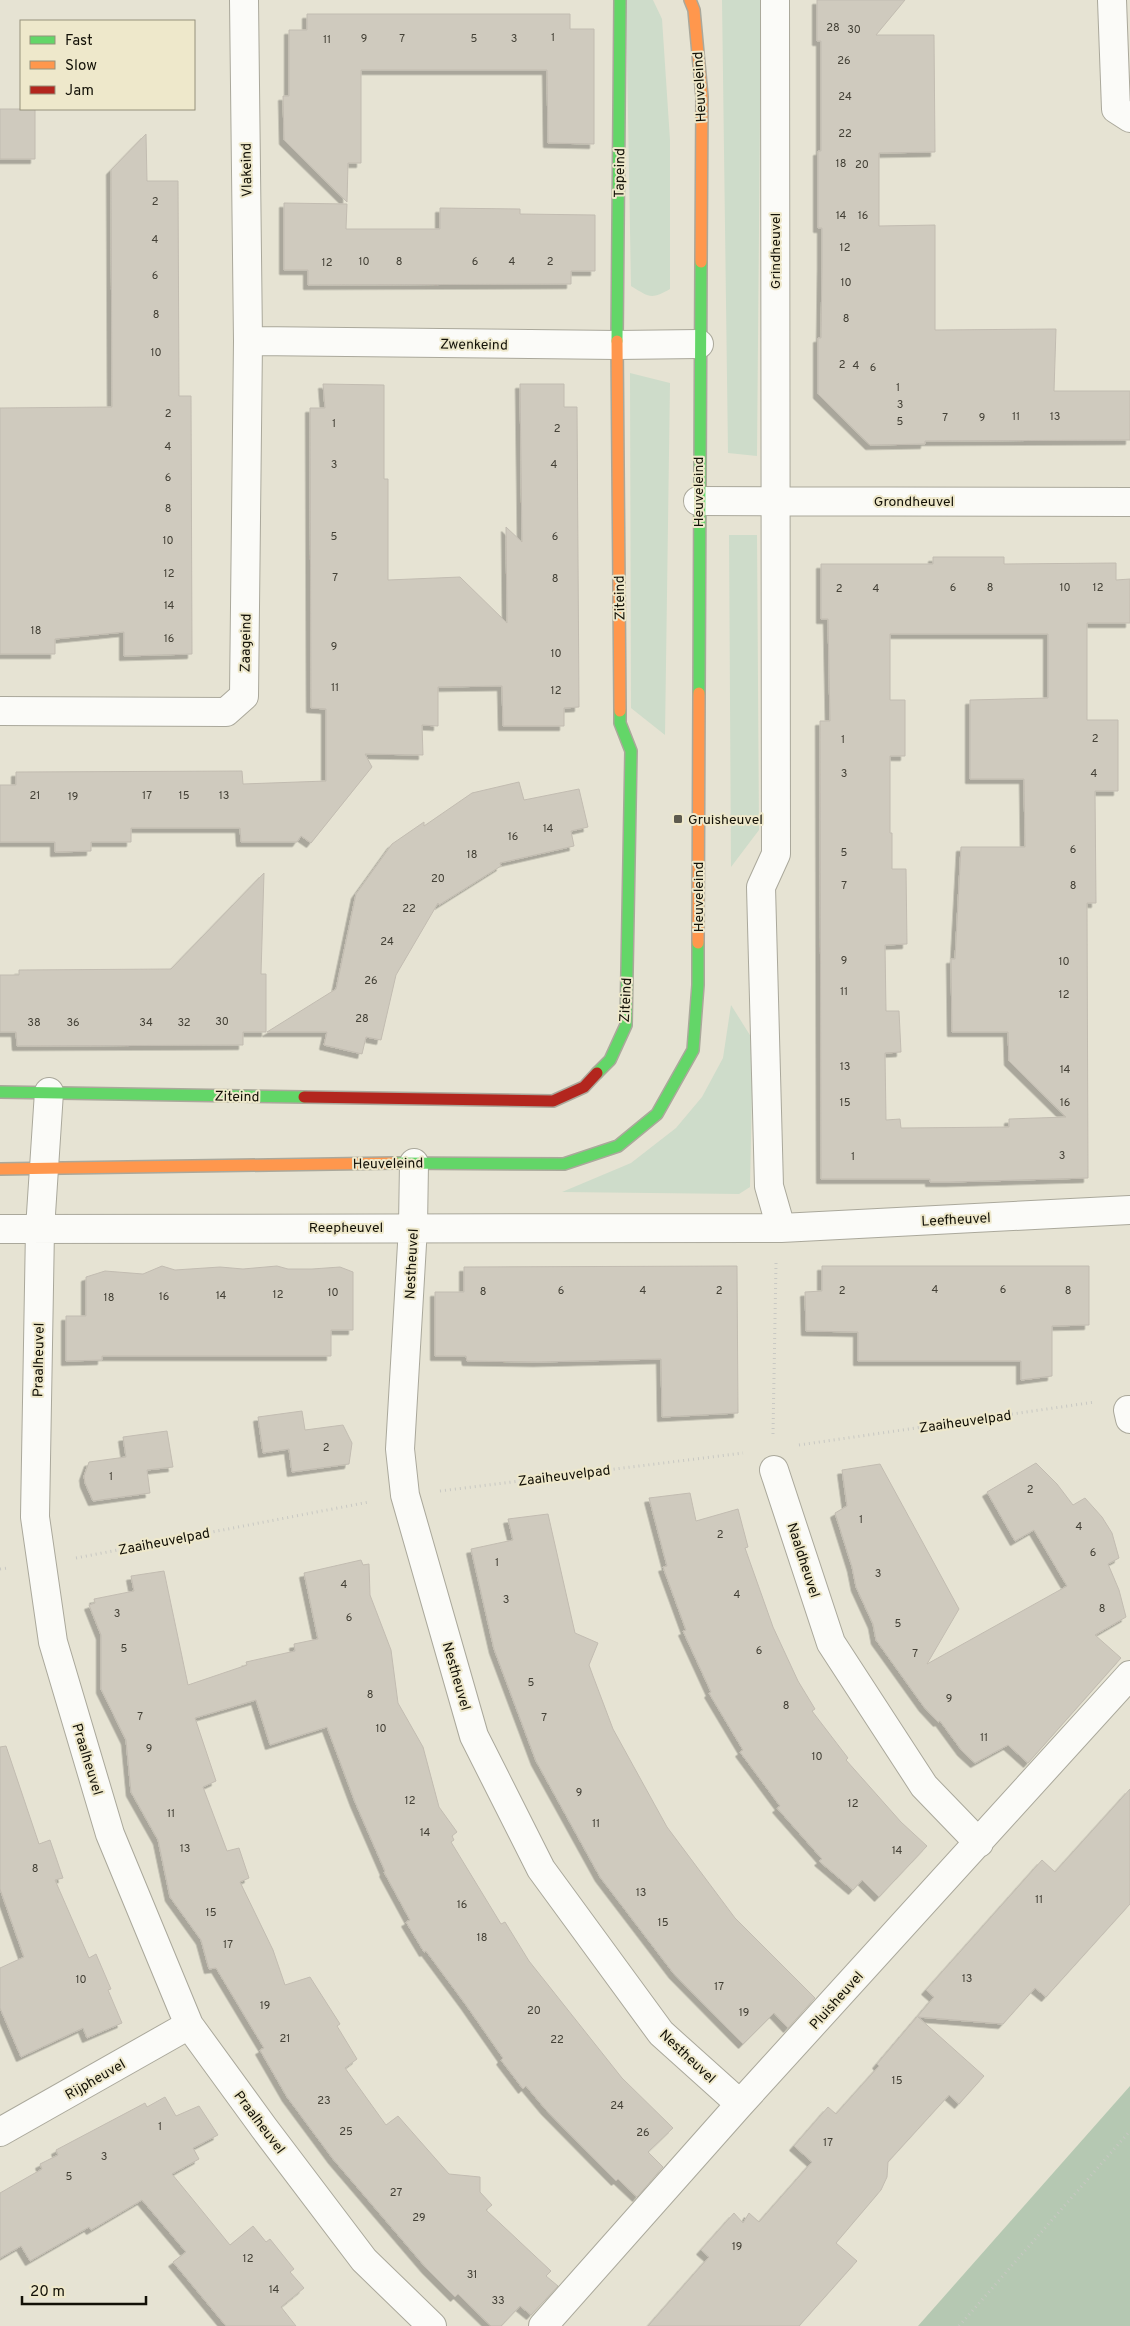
<svg xmlns="http://www.w3.org/2000/svg" width="1130" height="2326" viewBox="0 0 1130 2326" font-family="Overpass,sans-serif">
<style>
.green{fill:#cedcca}
.forest{fill:#b5c8b2}
.building{fill:#cfcabe;stroke:#c2bcb1;fill-rule:evenodd;filter:url(#shadow)}
.lines{fill:none;stroke-linecap:round;stroke-linejoin:round}
.street-casing{stroke:#aaa89b;stroke-width:30}
.fast-casing{stroke:#aaa89b;stroke-width:14}
.slow-casing{stroke:#aaa89b;stroke-width:14}
.jam-casing{stroke:#aaa89b;stroke-width:14}
.path{stroke:#c8c8c3;stroke-width:3;stroke-dasharray:1 4;stroke-linecap:butt}
.street{stroke:#fbfbf8;stroke-width:28}
.fast{stroke:#63d668;stroke-width:11}
.slow{stroke:#ff974d;stroke-width:11}
.jam{stroke:#b3261e;stroke-width:11}
.poi-dot{fill:#5d5a4e;stroke:#eee8cb;stroke-width:2}
.labels{text-anchor:middle;stroke-width:4;stroke-linejoin:round;paint-order:stroke}
.number-label{font-size:11px;fill:#434036}
.street-label{font-size:14px;fill:#131107;stroke:#eee8cb}
.poi-label{font-size:14px;fill:#131107;stroke:#eee8cb;text-anchor:start}
</style>
<defs>
<filter id="shadow"><feDropShadow dx="-4.5" dy="4.5" stdDeviation="0" flood-color="#0004"/></filter>
</defs>
<rect width="100%" height="100%" fill="#e6e3d3"/>
<path class="green" d="M626 0H653L662 19 670 140V289C651 300 649 297 631 286Z
M722 0H761L757 456 728 453Z
M630 373 670 383 665 735 631 708Z
M729 535H757L759 830 731 867Z
M731 1005 753 1040 750 1187 739 1194 562 1192 631 1163 676 1128 702 1097 723 1058Z"/>
<path class="forest" d="M1130 2086V2326H918Z"/>
<path class="building" d="M817 0H905L876 35H934L935 152 879 153V226L935 225V330L1056 329 1054 391H1130V440L925 441V444L870 445 818 394V338H821L822 265V228H818V151H821V41H817Z
M307 14H570V29H594V144L548 143 547 70H361V163H348L347 202 284 140 283 96H289V30H307Z
M0 109H35V159H0Z
M146 134 147 181H178L179 396H191L192 654 124 656V632L55 639V654H0V408L112 407 111 170Z
M284 203 347 204 346 229H440V208L520 209V214L595 215V271H571V284L308 285V270H284Z
M323 384 384 385V479H388V580L460 577 507 623 506 527 522 542 520 384H564V407H577L579 707 564 708V726H503L502 686 438 687V726L422 725 423 755 365 754 372 767 311 843 301 836 297 842H241L240 828H131V842H91V851L55 852V842H0V785H16V772L242 771 243 784 326 781V709L311 708 310 408H325Z
M933 557H1004V564L1116 563V580L1130 579V623H1087V720H1118V791H1095L1096 903H1087L1088 1178 950 1182H930V1179H821L820 721H830L828 619H821V564H933ZM890 634H1048V698L970 700V779H1024L1025 847H961L955 959H951L952 1032H1008L1009 1061 1066 1117 1009 1119V1127L901 1128 900 1119 886 1120 885 1053 901 1052 899 1011H886L885 945 907 944 906 869H892V833H890V756H905V700H890Z
M519 782 524 800 579 789 588 827 571 831 574 846 500 863 501 866 439 905 438 903 396 975 381 1040 366 1037 362 1054 324 1045 327 1032H267L336 989 356 894 392 844 424 822V826L472 793Z
M264 873 261 974H266V1032H243V1045L17 1046 16 1032H0V975H19V970L171 969Z
M162 1266 175 1270 220 1267 243 1269 277 1266 288 1269H312L340 1267 353 1272V1330H331V1356H102V1360L66 1361V1316H86V1277L105 1271 143 1274Z
M737 1266 738 1413 662 1417 661 1359 538 1362 467 1361 466 1356H435V1292H464V1267Z
M822 1266H1089V1325L1052 1326V1376L1021 1380V1361H858V1332L806 1331 805 1292 822 1291Z
M302 1411 305 1430 343 1425 352 1443 349 1464 292 1472 289 1449 263 1453 258 1417Z
M167 1431 173 1467 147 1470 150 1493 93 1501 85 1483 84 1476 89 1462 126 1457 123 1437Z
M1036 1463 1057 1484 1073 1505 1085 1498 1102 1517 1112 1533 1119 1558 1108 1564 1119 1590 1126 1617 1095 1635 1121 1658 1028 1763 1008 1745 975 1763 962 1751 940 1721 938 1722 924 1707 876 1640 873 1624 856 1587 852 1567 835 1513 847 1506 842 1470 880 1464 959 1609 927 1664 1067 1586 1034 1530 1015 1541 987 1492Z
M690 1493 696 1521 738 1509 748 1547 745 1548 773 1627 798 1681 815 1709 812 1711 848 1758 846 1760 901 1822 927 1846 879 1897 862 1880 853 1890 819 1861 822 1859 777 1808 780 1806 740 1752 743 1750 709 1693 711 1692 683 1631 686 1630 663 1567 667 1566 649 1498Z
M548 1514 575 1633 598 1643 589 1665 593 1676 613 1729 651 1798 667 1827 735 1918 815 1998 788 2028 774 2013 743 2044 674 1974 600 1877 536 1761 494 1649 471 1549 513 1540 508 1519Z
M361 1560 363 1565 369 1564 370 1595 391 1650 398 1703 423 1747 439 1807 457 1832 452 1836 454 1840 451 1842 501 1924 505 1922 529 1961 622 2078 673 2128 648 2152 663 2167 637 2197 618 2179 616 2181 546 2110 526 2086 523 2089 501 2060 503 2058 466 2005 426 1951 424 1952 406 1922 410 1920 384 1872 385 1871 355 1802 327 1727 270 1745 256 1700 195 1718 216 1781 203 1787 227 1851 239 1848 249 1878 240 1882 273 1950 285 1985 310 1977 340 2024 337 2026 357 2059 345 2068 386 2125 398 2116 449 2174 480 2177V2192L492 2205 486 2210 551 2271 546 2276 558 2286 531 2315 520 2306 501 2326H491L458 2294 455 2297 427 2269 333 2159 287 2097 260 2050 264 2048 216 1968 209 1969 201 1940 170 1897 158 1840 131 1792 126 1740 101 1689V1635L89 1605 95 1603 94 1599 134 1591 131 1576 164 1571 188 1685 247 1665 246 1662 295 1651 294 1644 318 1639 304 1573Z
M6 1746 39 1844 50 1840 63 1878 55 1880 89 1958 96 1954 111 1989 108 1990 122 2023 87 2038 83 2028 21 2057 0 2008V1968L24 1957 0 1889V1747Z
M1130 1789V1904L1046 1997 1035 1988 1003 2024 918 2017 984 2076 959 2104 949 2095 888 2162 887 2177 881 2190 836 2243 857 2261 799 2326H648L709 2257 701 2250 734 2213 743 2223 749 2213 759 2222 812 2162 794 2146 828 2107 836 2114 879 2066 877 2064 934 1997 926 1990 1042 1860 1055 1872Z
M165 2097 176 2116 199 2106 218 2135 193 2148 199 2159 172 2174 230 2245 253 2226 266 2242 270 2239 294 2269 290 2272 304 2288 281 2307 296 2326H226L173 2262 186 2252 142 2200 91 2230 89 2227 30 2261 21 2246 0 2258V2193L42 2169 40 2164 58 2155 56 2150 145 2103 147 2107Z"/>
<g class="lines">
<defs>
<path id="street" d="M775 0 776 854 761 887 769 1186 781 1228
M1112 0 1116 109 1130 118
M248 341 617 345 699 344
M698 501 1130 502
M0 711 226 712 244 696 248 341 244 0
M49 1092 40 1229 35 1517 53 1642 110 1834 189 2025 264 2128 364 2260 432 2326
M414 1163 413 1227 400 1449 405 1495 474 1736 541 1869 661 2033 740 2104
M0 1229 781 1228 1130 1210
M1128 1410 1130 1419
M774 1470 831 1643 924 1786 979 1843
M0 2132 189 2025
M543 2326 740 2104 1130 1675"/>
<path id="fast" d="M617 341 620 0
M699 693 701 262
M597 1073 610 1060 626 1025 631 751 620 723V711
M0 1092 304 1097
M395 1163 564 1164 618 1146 657 1114 693 1050 698 985V943"/>
<path id="slow" d="M690 0 694 10 702 97 701 262
M617 341 620 711
M698 943 699 693
M0 1169 395 1163"/>
<path id="jam" d="M304 1097 553 1101 584 1087 597 1073"/>
</defs>
<use href="#street" class="street-casing"/>
<use href="#fast" class="fast-casing"/>
<use href="#slow" class="slow-casing"/>
<use href="#jam" class="jam-casing"/>
<path class="path" d="M773 1434 776 1263
M799 1445 1095 1402
M440 1491 743 1453
M76 1558 369 1502
M0 1569 8 1568
M959 2326 1130 2131"/>
<use href="#street" class="street"/>
<use href="#fast" class="fast"/>
<use href="#slow" class="slow"/>
<use href="#jam" class="jam"/>
</g>
<rect class="poi-dot" x="673" y="814" width="10" height="10" rx="2.5"/>
<g class="labels">
<g class="number-label">
<text x="833" y="31">28</text>
<text x="854" y="33">30</text>
<text x="553" y="41">1</text>
<text x="364" y="42">9</text>
<text x="402" y="42">7</text>
<text x="474" y="42">5</text>
<text x="514" y="42">3</text>
<text x="327" y="43">11</text>
<text x="844" y="64">26</text>
<text x="845" y="100">24</text>
<text x="845" y="137">22</text>
<text x="841" y="167">18</text>
<text x="862" y="168">20</text>
<text x="155" y="205">2</text>
<text x="841" y="219">14</text>
<text x="863" y="219">16</text>
<text x="155" y="243">4</text>
<text x="845" y="251">12</text>
<text x="364" y="265">10</text>
<text x="399" y="265">8</text>
<text x="475" y="265">6</text>
<text x="512" y="265">4</text>
<text x="550" y="265">2</text>
<text x="327" y="266">12</text>
<text x="155" y="279">6</text>
<text x="846" y="286">10</text>
<text x="156" y="318">8</text>
<text x="846" y="322">8</text>
<text x="156" y="356">10</text>
<text x="842" y="368">2</text>
<text x="856" y="369">4</text>
<text x="873" y="371">6</text>
<text x="898" y="391">1</text>
<text x="900" y="408">3</text>
<text x="168" y="417">2</text>
<text x="1016" y="420">11</text>
<text x="1055" y="420">13</text>
<text x="945" y="421">7</text>
<text x="982" y="421">9</text>
<text x="900" y="425">5</text>
<text x="334" y="427">1</text>
<text x="557" y="432">2</text>
<text x="168" y="450">4</text>
<text x="334" y="468">3</text>
<text x="554" y="468">4</text>
<text x="168" y="481">6</text>
<text x="168" y="512">8</text>
<text x="334" y="540">5</text>
<text x="555" y="540">6</text>
<text x="168" y="544">10</text>
<text x="169" y="577">12</text>
<text x="335" y="581">7</text>
<text x="555" y="582">8</text>
<text x="953" y="591">6</text>
<text x="990" y="591">8</text>
<text x="1065" y="591">10</text>
<text x="1098" y="591">12</text>
<text x="839" y="592">2</text>
<text x="876" y="592">4</text>
<text x="169" y="609">14</text>
<text x="36" y="634">18</text>
<text x="169" y="642">16</text>
<text x="334" y="650">9</text>
<text x="556" y="657">10</text>
<text x="335" y="691">11</text>
<text x="556" y="694">12</text>
<text x="1095" y="742">2</text>
<text x="843" y="743">1</text>
<text x="844" y="777">3</text>
<text x="1094" y="777">4</text>
<text x="35" y="799">21</text>
<text x="147" y="799">17</text>
<text x="184" y="799">15</text>
<text x="224" y="799">13</text>
<text x="73" y="800">19</text>
<text x="548" y="832">14</text>
<text x="513" y="840">16</text>
<text x="1073" y="853">6</text>
<text x="844" y="856">5</text>
<text x="472" y="858">18</text>
<text x="438" y="882">20</text>
<text x="844" y="889">7</text>
<text x="1073" y="889">8</text>
<text x="409" y="912">22</text>
<text x="387" y="945">24</text>
<text x="844" y="964">9</text>
<text x="1064" y="965">10</text>
<text x="371" y="984">26</text>
<text x="844" y="995">11</text>
<text x="1064" y="998">12</text>
<text x="362" y="1022">28</text>
<text x="222" y="1025">30</text>
<text x="34" y="1026">38</text>
<text x="73" y="1026">36</text>
<text x="146" y="1026">34</text>
<text x="184" y="1026">32</text>
<text x="845" y="1070">13</text>
<text x="1065" y="1073">14</text>
<text x="845" y="1106">15</text>
<text x="1065" y="1106">16</text>
<text x="1062" y="1159">3</text>
<text x="853" y="1160">1</text>
<text x="935" y="1293">4</text>
<text x="1003" y="1293">6</text>
<text x="561" y="1294">6</text>
<text x="643" y="1294">4</text>
<text x="719" y="1294">2</text>
<text x="842" y="1294">2</text>
<text x="1068" y="1294">8</text>
<text x="483" y="1295">8</text>
<text x="333" y="1296">10</text>
<text x="278" y="1298">12</text>
<text x="221" y="1299">14</text>
<text x="164" y="1300">16</text>
<text x="109" y="1301">18</text>
<text x="326" y="1451">2</text>
<text x="111" y="1480">1</text>
<text x="1030" y="1493">2</text>
<text x="861" y="1523">1</text>
<text x="1079" y="1530">4</text>
<text x="720" y="1538">2</text>
<text x="1093" y="1556">6</text>
<text x="497" y="1566">1</text>
<text x="878" y="1577">3</text>
<text x="344" y="1588">4</text>
<text x="737" y="1598">4</text>
<text x="506" y="1603">3</text>
<text x="1102" y="1612">8</text>
<text x="117" y="1617">3</text>
<text x="349" y="1621">6</text>
<text x="898" y="1627">5</text>
<text x="124" y="1652">5</text>
<text x="759" y="1654">6</text>
<text x="915" y="1657">7</text>
<text x="531" y="1686">5</text>
<text x="370" y="1698">8</text>
<text x="949" y="1702">9</text>
<text x="786" y="1709">8</text>
<text x="140" y="1720">7</text>
<text x="544" y="1721">7</text>
<text x="381" y="1732">10</text>
<text x="984" y="1741">11</text>
<text x="149" y="1752">9</text>
<text x="817" y="1760">10</text>
<text x="579" y="1796">9</text>
<text x="410" y="1804">12</text>
<text x="853" y="1807">12</text>
<text x="171" y="1817">11</text>
<text x="596" y="1827">11</text>
<text x="425" y="1836">14</text>
<text x="185" y="1852">13</text>
<text x="897" y="1854">14</text>
<text x="35" y="1872">8</text>
<text x="641" y="1896">13</text>
<text x="1039" y="1903">11</text>
<text x="462" y="1908">16</text>
<text x="211" y="1916">15</text>
<text x="663" y="1926">15</text>
<text x="482" y="1941">18</text>
<text x="228" y="1948">17</text>
<text x="967" y="1982">13</text>
<text x="81" y="1983">10</text>
<text x="719" y="1990">17</text>
<text x="265" y="2009">19</text>
<text x="534" y="2014">20</text>
<text x="744" y="2016">19</text>
<text x="285" y="2042">21</text>
<text x="557" y="2043">22</text>
<text x="897" y="2084">15</text>
<text x="324" y="2104">23</text>
<text x="617" y="2109">24</text>
<text x="160" y="2130">1</text>
<text x="346" y="2135">25</text>
<text x="643" y="2136">26</text>
<text x="828" y="2146">17</text>
<text x="104" y="2160">3</text>
<text x="69" y="2180">5</text>
<text x="396" y="2196">27</text>
<text x="419" y="2221">29</text>
<text x="737" y="2250">19</text>
<text x="248" y="2262">12</text>
<text x="472" y="2278">31</text>
<text x="274" y="2293">14</text>
<text x="498" y="2304">33</text>
</g>
<g class="street-label">
<text transform="translate(699 87) rotate(-93)" y="5">Heuveleind</text>
<text transform="translate(246 170) rotate(-91)" y="5">Vlakeind</text>
<text transform="translate(619 173) rotate(-89)" y="5">Tapeind</text>
<text transform="translate(775 251) rotate(-90)" y="5">Grindheuvel</text>
<text transform="translate(474 344) rotate(1)" y="5">Zwenkeind</text>
<text transform="translate(698 492) rotate(-90)" y="5">Heuveleind</text>
<text x="914" y="506">Grondheuvel</text>
<text transform="translate(619 598) rotate(-91)" y="5">Ziteind</text>
<text transform="translate(245 643) rotate(-89)" y="5">Zaageind</text>
<text transform="translate(698 897) rotate(-90)" y="5">Heuveleind</text>
<text transform="translate(625 1000) rotate(-87)" y="5">Ziteind</text>
<text transform="translate(237 1096) rotate(1)" y="5">Ziteind</text>
<text transform="translate(388 1163) rotate(-1)" y="5">Heuveleind</text>
<text transform="translate(956 1219) rotate(-3)" y="5">Leefheuvel</text>
<text x="346" y="1232">Reepheuvel</text>
<text transform="translate(411 1264) rotate(-87)" y="5">Nestheuvel</text>
<text transform="translate(38 1360) rotate(-89)" y="5">Praalheuvel</text>
<text transform="translate(965 1421) rotate(-8)" y="5">Zaaiheuvelpad</text>
<text transform="translate(564 1475) rotate(-7)" y="5">Zaaiheuvelpad</text>
<text transform="translate(164 1541) rotate(-11)" y="5">Zaaiheuvelpad</text>
<text transform="translate(804 1560) rotate(72)" y="5">Naaldheuvel</text>
<text transform="translate(457 1676) rotate(74)" y="5">Nestheuvel</text>
<text transform="translate(88 1759) rotate(73)" y="5">Praalheuvel</text>
<text transform="translate(836 2000) rotate(-48)" y="5">Pluisheuvel</text>
<text transform="translate(688 2056) rotate(43)" y="5">Nestheuvel</text>
<text transform="translate(95 2079) rotate(-30)" y="5">Rijpheuvel</text>
<text transform="translate(260 2122) rotate(53)" y="5">Praalheuvel</text>
</g>
<g class="poi-label">
<text x="688" y="824">Gruisheuvel</text>
</g>
</g>
<rect x="20" y="20" width="175" height="90" fill="#eee8cb" stroke="#96927d"/>
<rect x="30" y="36" width="25" height="8" fill="#63d668" stroke="#96927d"/>
<text x="65" y="45" font-size="15" fill="#131107">Fast</text>
<rect x="30" y="61" width="25" height="8" fill="#ff974d" stroke="#96927d"/>
<text x="65" y="70" font-size="15" fill="#131107">Slow</text>
<rect x="30" y="86" width="25" height="8" fill="#b3261e" stroke="#96927d"/>
<text x="65" y="95" font-size="15" fill="#131107">Jam</text>
<path d="M22 2296v8h124v-8" fill="none" stroke="#131107" stroke-width="2.5"/>
<text x="30" y="2296" font-size="15" fill="#131107" stroke="#eee8cb" stroke-width="4" paint-order="stroke">20 m</text>
</svg>
